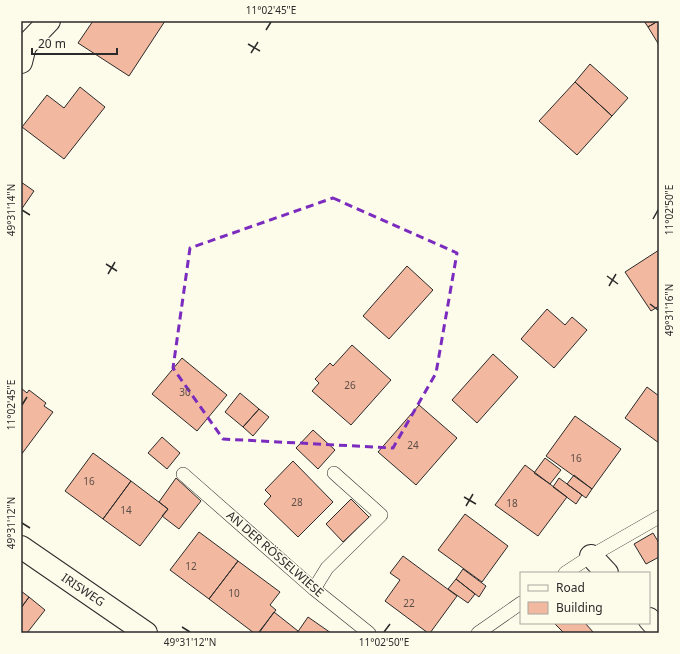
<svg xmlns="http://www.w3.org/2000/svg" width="680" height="654" viewBox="0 0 680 654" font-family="'Noto Sans',sans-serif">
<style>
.building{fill:#f2b8a0;stroke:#2b2b2b}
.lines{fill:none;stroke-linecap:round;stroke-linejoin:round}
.lane-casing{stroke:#2b2b2b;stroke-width:14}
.street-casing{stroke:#2b2b2b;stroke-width:24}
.lane{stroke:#fdfbea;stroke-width:13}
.street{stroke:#fdfbea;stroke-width:22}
.marked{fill:none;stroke:#7b2cbf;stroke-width:3;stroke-dasharray:8 5;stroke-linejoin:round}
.ticks{fill:none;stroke:#2b2b2b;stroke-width:1.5}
.labels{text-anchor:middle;stroke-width:3;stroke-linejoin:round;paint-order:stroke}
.number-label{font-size:10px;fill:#5d4e48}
.street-label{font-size:12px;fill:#2b2b2b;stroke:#fdfbea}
.neatline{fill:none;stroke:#2b2b2b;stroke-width:1.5}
.ticks-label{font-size:10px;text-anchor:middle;fill:#2b2b2b}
</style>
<rect width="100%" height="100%" fill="#fdfbea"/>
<path class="building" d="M93 21H165L129 76 78 43Z
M644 21H658L648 27Z
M658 21H659V45L648 27Z
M590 64 628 98 612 116 575 82Z
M575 82 612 116 577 155 539 121Z
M80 87 105 107 64 159 22 127 47 95 64 108Z
M21 182 34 191 21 210Z
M659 250V306L651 311 625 272Z
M407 266 433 290 389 339 363 316Z
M547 309 565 325 572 317 587 330 554 368 521 339Z
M352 345 391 380 351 425 312 391 319 383 315 379 330 363 333 366Z
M493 354 518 377 477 423 452 400Z
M182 358 227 395 197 431 152 394Z
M647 387 659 396V443L625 418Z
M21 388 27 393 29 390 46 403 44 406 53 412 21 455Z
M240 393 259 409 243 427 225 412Z
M419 405 457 438 416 485 378 452Z
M259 409 269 417 253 436 243 427Z
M575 416 621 449 592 489 546 456Z
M313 430 335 450 318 469 296 448Z
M162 437 180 453 167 469 148 453Z
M93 453 131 481 103 519 65 491Z
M545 458 561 470 550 484 534 473Z
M293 461 333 502 298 537 264 504 271 496 265 490Z
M525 465 567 497 538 536 495 505Z
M574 475 592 489 586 498 567 484Z
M176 478 201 501 179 529 162 516 168 509 159 502Z
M559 478 582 495 576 504 553 487Z
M131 481 168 509 140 546 103 519Z
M351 499 369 517 343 542 326 524Z
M465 514 508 546 482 582 438 550Z
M199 532 238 561 209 599 170 570Z
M653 533 659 543V557L646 564 634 544Z
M403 556 457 596 430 633H428L385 601 400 580 390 573Z
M238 561 280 592 270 605 276 610 258 633H254L209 599Z
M463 569 486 586 479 597 456 579Z
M456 579 475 594 468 603 448 589Z
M21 591 29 597 21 608Z
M29 597 45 610 27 633H22L21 632V608Z
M274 612 298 631 297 633H259Z
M308 617 331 633H297Z
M554 623H585L594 633H564Z"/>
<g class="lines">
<defs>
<path id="lane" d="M183 474 314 589 369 633
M565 573 591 556 659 517
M314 589 327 568 381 515 334 473
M478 633 521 603"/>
<path id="street" d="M21 62 25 46 49 21
M21 547 146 633
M591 556 607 573
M649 619 659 630"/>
</defs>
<use href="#lane" class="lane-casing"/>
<use href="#street" class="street-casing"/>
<use href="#lane" class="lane"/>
<use href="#street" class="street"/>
</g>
<path class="marked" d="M333 198 457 253 436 373 393 448 223 439 173 368 190 248Z"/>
<path class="ticks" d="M266 30 271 22M248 44 260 51M251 53 258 42M22 210 30 215M653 219 658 210M106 264 117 271M108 274 115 262M607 276 618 284M609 286 616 274M650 304 658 310M22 405 27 397M464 497 476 504M466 506 473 494M22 523 30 528M182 627 190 632M384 632 390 624"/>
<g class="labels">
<g class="number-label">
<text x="350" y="389">26</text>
<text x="185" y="396">30</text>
<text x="413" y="449">24</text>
<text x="576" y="462">16</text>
<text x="89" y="485">16</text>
<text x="297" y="506">28</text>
<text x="512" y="507">18</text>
<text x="126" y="514">14</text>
<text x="191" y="570">12</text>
<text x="234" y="597">10</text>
<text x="409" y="607">22</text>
</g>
<g class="street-label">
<text transform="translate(275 554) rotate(41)" y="4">AN DER RÖSSELWIESE</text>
<text transform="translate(83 590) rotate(34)" y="4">IRISWEG</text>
</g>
</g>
<rect width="680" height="654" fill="none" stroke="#fdfbea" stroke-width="44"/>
<rect x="520" y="572" width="130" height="52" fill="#fdfbea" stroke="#a9a89e"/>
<rect x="528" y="585" width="20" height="6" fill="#fdfbea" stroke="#a9a89e"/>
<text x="556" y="592" font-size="12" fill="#2b2b2b">Road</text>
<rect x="528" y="602" width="20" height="12" fill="#f2b8a0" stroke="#a9a89e"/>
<text x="556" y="612" font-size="12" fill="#2b2b2b">Building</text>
<path d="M32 48v6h85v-6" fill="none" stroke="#2b2b2b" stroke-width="2"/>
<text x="38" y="48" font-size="12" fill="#2b2b2b" stroke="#fdfbea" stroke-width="3" paint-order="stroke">20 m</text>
<rect x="22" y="22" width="636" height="610" class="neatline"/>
<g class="ticks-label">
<text x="271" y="14">11°02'45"E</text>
<text transform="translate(11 210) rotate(-90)" y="4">49°31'14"N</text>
<text transform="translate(669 210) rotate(-90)" y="4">11°02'50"E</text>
<text transform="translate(669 310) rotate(-90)" y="4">49°31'16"N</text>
<text transform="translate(11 405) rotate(-90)" y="4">11°02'45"E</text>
<text transform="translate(11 523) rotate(-90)" y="4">49°31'12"N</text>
<text x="190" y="646">49°31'12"N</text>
<text x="384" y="646">11°02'50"E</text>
</g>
</svg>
